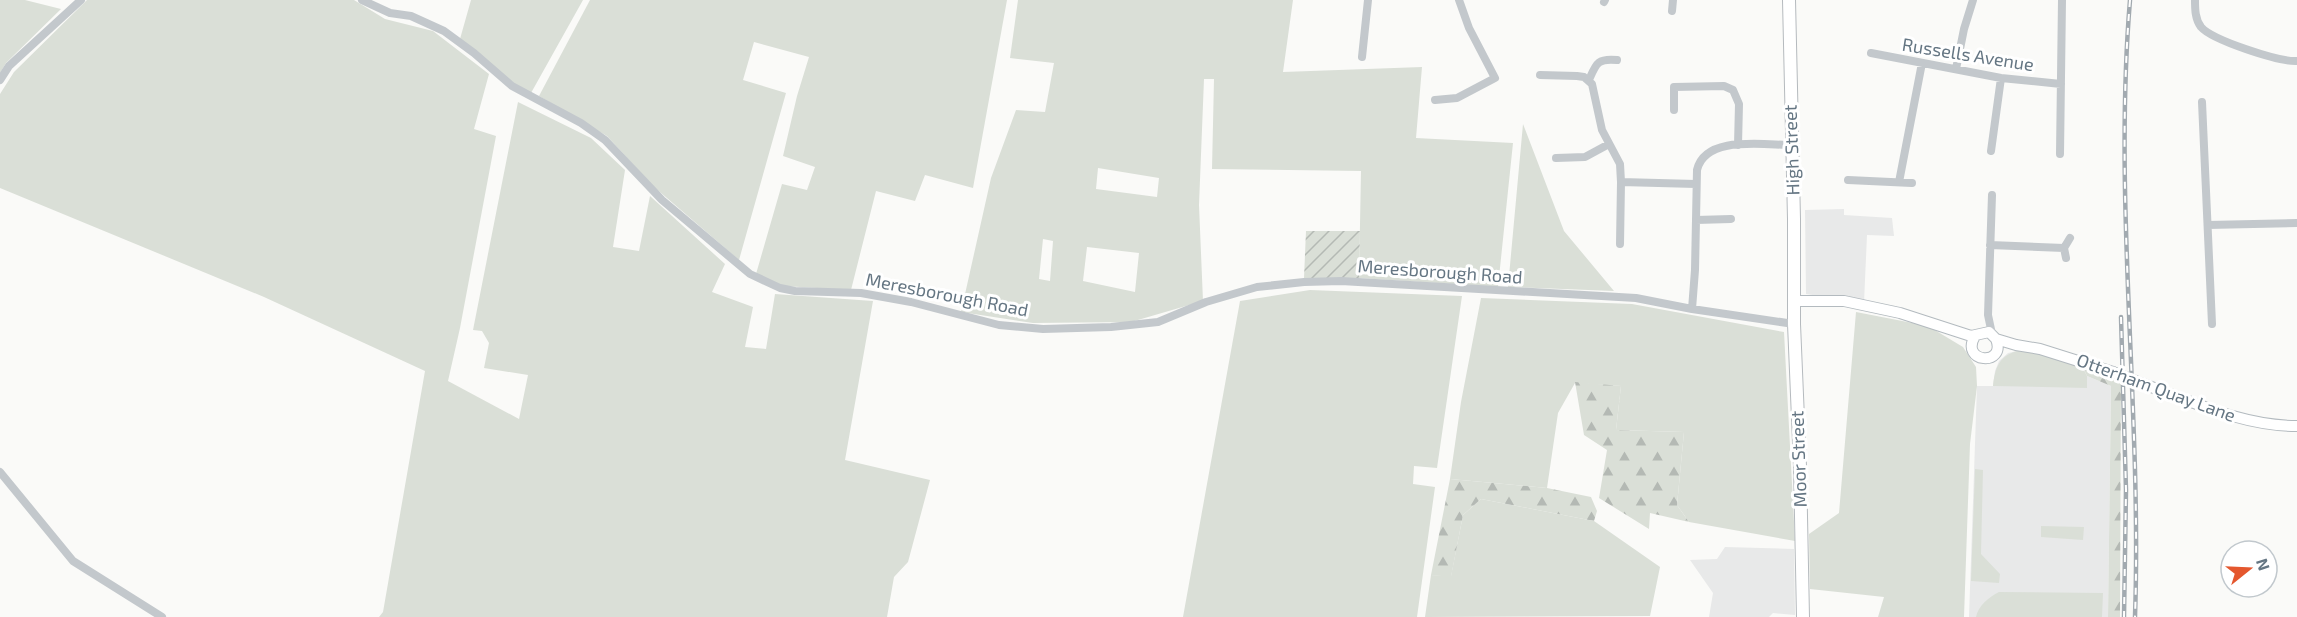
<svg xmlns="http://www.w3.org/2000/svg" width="2297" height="617" viewBox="0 0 2297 617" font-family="'Exo 2',sans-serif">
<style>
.built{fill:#e8e9e9}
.green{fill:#dadfd7;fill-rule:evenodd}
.forest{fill:url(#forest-firs)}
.garden{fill:url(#garden-furrows)}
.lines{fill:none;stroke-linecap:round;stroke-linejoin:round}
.secondary-casing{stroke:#b3babf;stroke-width:12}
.primary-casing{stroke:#b5babe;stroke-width:14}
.street{stroke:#c3c8cc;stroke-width:8}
.secondary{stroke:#fff;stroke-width:10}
.primary{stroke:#fff;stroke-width:12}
.rail-casing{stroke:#a2aab0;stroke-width:4.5}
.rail{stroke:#fff;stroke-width:2;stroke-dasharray:7;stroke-linecap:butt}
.secondary-bridge-casing{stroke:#b3babf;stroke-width:12;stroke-linecap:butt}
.secondary-bridge{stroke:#fff;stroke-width:10}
.labels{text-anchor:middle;stroke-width:6;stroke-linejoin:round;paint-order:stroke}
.street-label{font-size:18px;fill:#657683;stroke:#fff}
</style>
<defs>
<pattern id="forest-firs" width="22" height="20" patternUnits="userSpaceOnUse" patternTransform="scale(1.5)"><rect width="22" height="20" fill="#dadfd7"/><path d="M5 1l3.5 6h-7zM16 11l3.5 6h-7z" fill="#b4b9b4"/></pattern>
<pattern id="garden-furrows" width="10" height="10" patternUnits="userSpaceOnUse" patternTransform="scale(1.5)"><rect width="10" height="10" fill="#dadfd7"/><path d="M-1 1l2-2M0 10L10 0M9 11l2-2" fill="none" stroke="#b4b9b4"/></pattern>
</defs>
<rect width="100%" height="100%" fill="#fafaf8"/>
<path class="built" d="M1844 209V215L1892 218 1894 236 1867 235 1864 303 1806 294 1805 210Z
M2017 351 2046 353 2087 376 2111 386 2108 617H1969L1977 386H1993L1995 371 1999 361 2008 353Z
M1725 547 1794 549 1795 615 1773 613 1769 617H1709L1713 593 1690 560 1717 559Z"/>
<path class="green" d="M0 0H25L61 9 6 63 0 73Z
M87 0H354L385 19 433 31 489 74 474 129 496 136 460 328 448 381 519 419 528 375 484 368 489 343 482 331 473 330 518 102 591 138 625 170 613 247 639 251 650 196 725 264 712 292 753 307 745 347 766 349 775 294 873 301 845 460 930 480 908 562 894 577 887 617H379L383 612 425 371 264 297 0 188V94L14 72Z
M471 0H583L531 93 515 84 460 39Z
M590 0H1007L973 188 925 175 915 201 876 191 851 290 783 286 756 274 782 184 807 190 815 167 783 156 797 96 809 57 754 42 743 80 786 93 739 260 653 186 607 136 539 96Z
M1018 0H1293L1283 72 1422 67 1416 138 1513 143 1498 287 1359 278 1361 171 1212 169 1214 79H1204L1199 205 1203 301 1131 322 1033 323 961 312 991 178 1016 110 1045 112 1054 63 1010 58ZM1098 168 1159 178 1157 197 1096 189ZM1043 239 1053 241 1050 281 1039 279ZM1087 247 1139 253 1135 292 1083 281Z
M1523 124 1564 231 1614 291 1508 287Z
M1310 290 1462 296 1437 468 1414 466 1413 484 1435 487 1417 617H1183L1240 301Z
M1481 298 1632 304 1784 332 1795 541 1689 522 1677 505 1684 432 1616 430 1621 386 1575 383 1558 413 1547 488 1450 479 1461 402Z
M1856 312 1928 326 1963 347 1976 367 1977 386 1970 444 1964 617H1878L1884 597 1810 589 1809 534 1839 513Z
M2017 351 2046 353 2081 364 2087 376V388L1993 386C1995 368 1999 356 2017 351Z
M1975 469 1983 470 1981 554 2000 574 1999 583 1971 581Z
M1481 499 1594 521 1660 567 1650 616 1425 617 1431 575 1451 576 1463 515Z
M2041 526 2084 527 2083 540 2041 537Z
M1999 592 2103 593 2102 617H1976C1978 606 1989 597 1999 592Z"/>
<path class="forest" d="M2081 364 2121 378 2120 617H2108L2111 386 2087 376Z
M1575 382 1621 386 1616 430 1684 432 1677 505 1689 522 1650 513 1649 529 1599 498 1607 450 1584 435Z
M1450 479 1547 488 1591 497 1597 511 1594 521 1481 499 1463 515 1451 577 1431 575Z"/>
<path class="garden" d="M1306 231H1360L1359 278H1304Z"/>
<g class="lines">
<defs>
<path id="secondary" d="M1794 301H1844L1900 313 1971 336 1989 332 1996 339 2016 345 2040 349 2113 372
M1975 336C1959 363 2007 367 1996 339
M2146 385C2195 403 2244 426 2297 426"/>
<path id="primary" d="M1789 0 1794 219V324L1800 466 1803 617"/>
</defs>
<use href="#secondary" class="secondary-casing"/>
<use href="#primary" class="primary-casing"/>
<path class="street" d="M362 0 390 13 411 16 444 31 474 53 512 86 581 123 605 140 662 200 750 274 780 288 795 291 861 293 911 302 999 325 1043 329 1111 327 1158 322 1206 302 1257 287 1304 282 1341 281 1636 298 1692 309 1794 324
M2195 0C2195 9 2195 19 2201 27 2212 40 2279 62 2297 61
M1604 2 1605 0
M1672 11 1673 0
M1871 53 2001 78 2061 84
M1362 57 1368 0
M1956 69 1964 29 1973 0
M1540 75 1577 76 1584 77 1592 84 1602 130 1620 164 1621 182 1696 184
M0 80 9 66 81 0
M1589 80C1596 64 1597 58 1617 60
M1435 100 1457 98 1495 78 1469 28 1459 0
M2202 102 2212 324
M1674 110V87L1724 86 1733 90 1739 104 1738 145
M1991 151 2001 78
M2060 154 2062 0
M1556 158 1585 157 1609 144
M1848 180 1912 183
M1899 182 1922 63
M1992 195 1988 315 1992 334
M1696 220 1731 219
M2208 225 2297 223
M1620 244 1621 182
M1990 245 2064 248
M2066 258 2064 248 2070 238
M1692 309 1695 270 1697 170C1705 135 1763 145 1792 145
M0 472 73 561 162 617"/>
<use href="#secondary" class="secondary"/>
<use href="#primary" class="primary"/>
<defs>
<path id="rail" d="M2130 0C2113 205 2142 411 2135 617
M2121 317 2126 490 2124 617"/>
</defs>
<use href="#rail" class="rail-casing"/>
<use href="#rail" class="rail"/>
<defs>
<path id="secondary-bridge" d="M2113 372 2146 385"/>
</defs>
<use href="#secondary-bridge" class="secondary-bridge-casing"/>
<use href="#secondary-bridge" class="secondary-bridge"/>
</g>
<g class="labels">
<g class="street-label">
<text transform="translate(1968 55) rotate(9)" y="6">Russells Avenue</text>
<text transform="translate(1792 150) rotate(-92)" y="6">High Street</text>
<text transform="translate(1440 272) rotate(4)" y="6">Meresborough Road</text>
<text transform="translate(947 295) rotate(11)" y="6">Meresborough Road</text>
<text transform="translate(2156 388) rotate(20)" y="6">Otterham Quay Lane</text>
<text transform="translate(1799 459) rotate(-92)" y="6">Moor Street</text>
</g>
</g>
<g transform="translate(2249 569) rotate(72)"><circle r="28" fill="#ffffff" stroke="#c1c8cd" stroke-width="1.5"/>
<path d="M0-4.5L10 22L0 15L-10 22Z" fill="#e4572e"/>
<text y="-9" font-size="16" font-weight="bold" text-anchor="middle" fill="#657683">N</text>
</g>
</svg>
